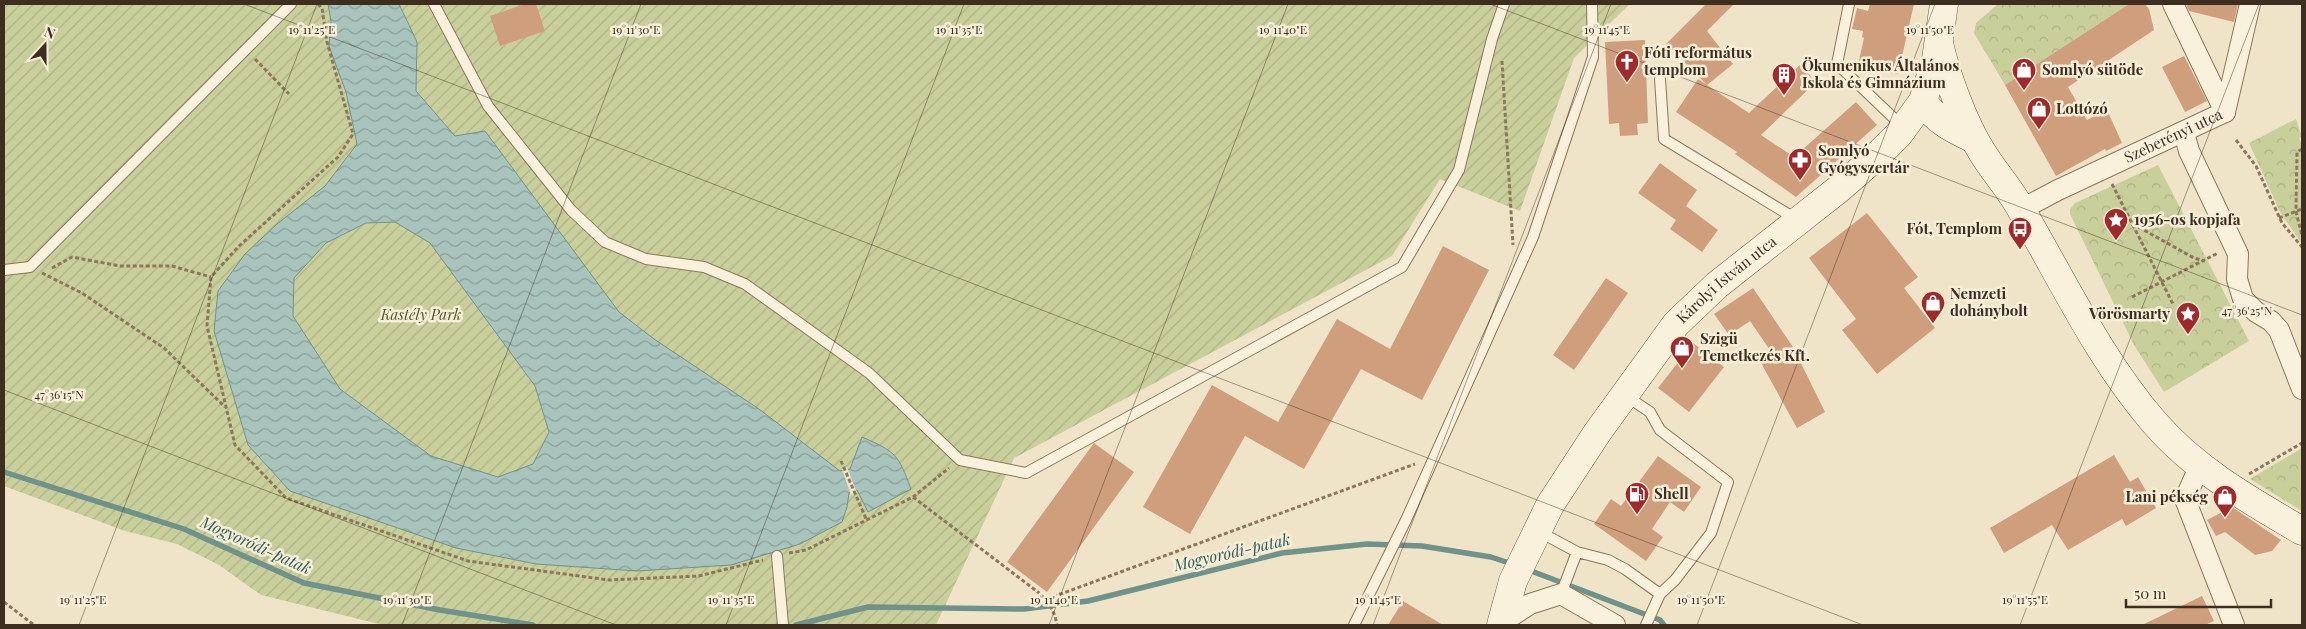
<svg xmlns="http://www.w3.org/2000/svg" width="2306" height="629" viewBox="0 0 2306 629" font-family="'Playfair Display',serif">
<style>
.park{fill:url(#park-crowns)}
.garden{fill:url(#garden-furrows)}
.water{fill:url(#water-waves);stroke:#6f938a;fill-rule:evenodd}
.pier{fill:#f0e4c8}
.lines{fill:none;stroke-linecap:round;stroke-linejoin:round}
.stream{stroke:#6f938a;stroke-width:5.5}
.building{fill:#cf9f7d}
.lane-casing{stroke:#8d765c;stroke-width:12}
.street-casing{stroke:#8d765c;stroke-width:22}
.secondary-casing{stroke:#6f573f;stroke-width:29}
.path{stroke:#8d765c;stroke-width:3;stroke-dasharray:4 2.5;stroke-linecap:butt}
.lane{stroke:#faf1dc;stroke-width:10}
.street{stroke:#faf1dc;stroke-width:20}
.secondary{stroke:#faf1dc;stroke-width:28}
.ticks{fill:none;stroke:#3d2e20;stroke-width:1;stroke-opacity:0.45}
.labels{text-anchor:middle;stroke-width:5;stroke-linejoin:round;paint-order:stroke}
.poi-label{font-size:15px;font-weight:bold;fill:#3d2e20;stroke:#f7eed8;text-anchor:start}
.street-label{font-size:15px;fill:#3d2e20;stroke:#f7eed8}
.park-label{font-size:15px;font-style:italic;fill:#4d5a26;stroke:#f7eed8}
.water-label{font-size:16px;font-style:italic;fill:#2f5d5a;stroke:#f7eed8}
.ticks-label{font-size:12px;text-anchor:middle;fill:#3d2e20;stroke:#f7eed8;stroke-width:5;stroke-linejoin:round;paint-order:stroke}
</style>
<defs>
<pattern id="park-crowns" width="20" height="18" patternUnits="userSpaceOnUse" patternTransform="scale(1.25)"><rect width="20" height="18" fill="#c9cf9b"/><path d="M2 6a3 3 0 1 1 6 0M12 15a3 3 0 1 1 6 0" fill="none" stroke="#aeb285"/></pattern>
<pattern id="garden-furrows" width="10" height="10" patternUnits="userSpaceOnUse" patternTransform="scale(1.25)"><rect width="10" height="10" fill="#c9cf9b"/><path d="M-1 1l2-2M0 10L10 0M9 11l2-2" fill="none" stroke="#aeb285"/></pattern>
<pattern id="water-waves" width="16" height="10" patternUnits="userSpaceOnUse" patternTransform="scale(1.25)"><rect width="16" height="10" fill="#a9c4bc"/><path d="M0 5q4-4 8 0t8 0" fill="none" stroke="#8ba098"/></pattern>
</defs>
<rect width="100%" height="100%" fill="#f0e4c8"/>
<path class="park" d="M1998 4H2129L2005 85 1974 33 1976 23Z
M2296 119 2302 137 2299 138 2302 146V244L2280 212 2249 143Z
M2158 165 2249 341 2164 392 2134 345 2070 214V209L2075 203Z
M2302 448V511L2250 479Z"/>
<path class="garden" d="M4 4H1630L1574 58 1520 211 1440 179 1392 256 1014 458 936 625H383L261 595 219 565 177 544 125 531 4 486Z"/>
<path class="water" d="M328 4H399L417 42 416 91 455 136 485 131 619 312 654 339 759 409 840 471 850 469 862 437C896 452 898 454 911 489L868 512 857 490 849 493 847 507 842 522 800 544 731 565 637 571 536 564 456 548 290 491 248 445 214 331 218 291 245 254 277 224 325 186 357 144 346 92 329 46 331 21ZM395 222 430 243 535 386 549 432 533 464 498 477 431 456 340 389 293 316 294 278 326 243 366 223Z"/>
<path class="pier" d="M847 467 857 493 851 495 842 469Z"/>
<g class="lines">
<path class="stream" d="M4 472 184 529 304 583 440 610 533 625
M1526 569 1660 620 1664 625
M796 625 868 607 1024 609 1088 601 1282 553 1367 544 1422 546 1491 557 1512 564"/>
</g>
<path class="building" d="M525 4H536L545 31 500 46 490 16Z
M1706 4H1734L1707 31 1733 64 1707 85 1666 44Z
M1870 4H1914L1898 74 1858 65 1864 38 1862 37 1863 31 1852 29 1857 8 1868 11Z
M2129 4H2145L2149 9 2154 30 2068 87 2087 120 2107 110 2122 143 2106 151 2105 149 2056 176 2005 85Z
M2186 4H2238L2234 22 2189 11Z
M1645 40 1648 123 1637 124 1638 135 1620 136 1619 123 1609 124 1605 42Z
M2184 56 2207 101 2185 112 2162 67Z
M1800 65 1816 82 1761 135 1794 157 1856 102 1877 125 1796 197 1735 154 1737 152 1676 112 1698 79 1749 113Z
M1660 163 1697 190 1686 206 1718 230 1702 252 1670 229 1676 220 1638 193Z
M1867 213 1918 277 1904 288 1935 328 1877 374 1842 330 1856 319 1809 258Z
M1443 246 1489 270 1422 400 1361 369 1304 469 1245 436 1190 534 1143 507 1212 385 1278 422 1337 319 1390 349Z
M1606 278 1628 293 1574 370 1553 355Z
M1753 288 1793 347 1825 412 1797 428 1761 363 1774 356 1750 321 1729 335 1714 314Z
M1693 343 1724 367 1689 412 1658 388Z
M1094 443 1134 472 1047 592 1007 562Z
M2114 455 2130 482 2138 477 2156 508 2126 526 2122 519 2068 550 2052 525 2004 553 1990 528Z
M1658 456 1701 487 1684 512 1670 502 1652 529 1663 537 1646 561 1594 524 1611 499 1621 506Z
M2232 507 2281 540 2272 551 2255 555 2225 532 2216 536 2207 520Z
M2202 596 2214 621 2205 625H2142Z
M1403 601 1443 625H1388Z"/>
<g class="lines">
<defs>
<path id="lane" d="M434 4 488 106 571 210 605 242 646 259 704 267 745 284 869 373 960 460 1026 473 1402 267 1459 170 1492 39 1504 4
M1849 4 1837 64 1902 126
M1660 79 1664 139 1796 219
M4 270 30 267 291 4
M1538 531 1577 552 1608 560 1625 569 1660 594 1675 580 1711 533 1728 482 1660 430 1650 412 1626 396
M777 556 783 625
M1561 594 1577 552
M1354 625 1406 520 1533 237 1593 57 1592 4
M1646 625 1660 594"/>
<g id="street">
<path d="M2173 4 2225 112"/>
<path d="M2225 112 2250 4"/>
<path d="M2184 133 2189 151 2238 254 2237 279 2243 299 2256 312 2271 321 2279 330 2302 389"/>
<path id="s1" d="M2022 209 2058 190 2225 112"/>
<path d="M2200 465 2185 499 2234 625"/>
<path d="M1502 622 1530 604 1561 594 1615 625"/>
</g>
<g id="secondary">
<path d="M1939 43C1946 75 1964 124 1982 152 1994 172 2011 190 2022 211 2063 281 2100 360 2154 422 2194 469 2249 500 2302 531"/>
<path d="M1923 101C1936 121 1953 129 1974 139"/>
<path id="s2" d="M1501 625 1513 581 1550 505 1597 433 1676 324 1717 285 1840 188 1879 154 1899 134 1923 101 1936 59 1944 4"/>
</g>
</defs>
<use href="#lane" class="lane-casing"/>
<use href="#street" class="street-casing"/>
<use href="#secondary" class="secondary-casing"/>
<path class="path" d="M318 4 322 8 327 42 353 134 338 157 239 246 211 277 207 326 235 445 286 498 468 561 609 580 699 576 763 560
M255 59 289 94
M1502 61 1513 245
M2236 140 2256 166 2282 223 2302 247
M2302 149 2297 152 2296 211 2302 236
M2112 184 2173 304
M2279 218 2302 209
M2133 224 2194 258 2205 261
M52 268 72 257 120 266H172L211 277
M42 273 82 293 164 348 225 407
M2132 297 2218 253
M841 461 867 521
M2249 474 2302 443
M913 497 1047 599 1055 616 1057 625
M789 553 806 550 913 497 949 468
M1047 599 1415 464
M4 602 34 625"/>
<use href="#lane" class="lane"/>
<use href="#street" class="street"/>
<use href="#secondary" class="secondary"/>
</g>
<path class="ticks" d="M244 4 1863 625M1490 4 2302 315M4 390 616 625M79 625 317 4M402 625 641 4M726 625 964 4M1049 625 1288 4M1373 625 1611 4M1697 625 1935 4M2020 625 2259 4"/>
<defs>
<symbol id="church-pin" viewBox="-11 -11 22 30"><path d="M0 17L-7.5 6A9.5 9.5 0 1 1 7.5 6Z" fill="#9e2a2b" stroke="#f7eed8"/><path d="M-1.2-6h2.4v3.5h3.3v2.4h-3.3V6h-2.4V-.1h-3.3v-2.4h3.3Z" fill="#fff"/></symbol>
<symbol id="shop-pin" viewBox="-11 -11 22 30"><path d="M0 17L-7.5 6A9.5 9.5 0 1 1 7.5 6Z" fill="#9e2a2b" stroke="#f7eed8"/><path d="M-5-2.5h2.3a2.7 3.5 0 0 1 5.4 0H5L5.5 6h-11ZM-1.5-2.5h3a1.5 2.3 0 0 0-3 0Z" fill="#fff"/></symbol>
<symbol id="building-pin" viewBox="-11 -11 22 30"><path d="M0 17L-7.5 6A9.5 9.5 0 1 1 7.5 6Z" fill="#9e2a2b" stroke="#f7eed8"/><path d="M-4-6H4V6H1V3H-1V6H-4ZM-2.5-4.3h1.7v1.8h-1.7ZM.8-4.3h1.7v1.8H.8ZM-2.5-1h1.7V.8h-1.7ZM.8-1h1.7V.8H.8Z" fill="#fff"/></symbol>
<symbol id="pharmacy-pin" viewBox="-11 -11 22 30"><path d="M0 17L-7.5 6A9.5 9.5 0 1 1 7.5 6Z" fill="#9e2a2b" stroke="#f7eed8"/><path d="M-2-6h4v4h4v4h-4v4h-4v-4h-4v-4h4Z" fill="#fff"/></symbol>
<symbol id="sight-pin" viewBox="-11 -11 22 30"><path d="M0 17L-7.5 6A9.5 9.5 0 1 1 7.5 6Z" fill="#9e2a2b" stroke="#f7eed8"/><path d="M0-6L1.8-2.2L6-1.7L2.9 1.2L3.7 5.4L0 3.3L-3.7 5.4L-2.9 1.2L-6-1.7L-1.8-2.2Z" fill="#fff"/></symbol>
<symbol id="bus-pin" viewBox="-11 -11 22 30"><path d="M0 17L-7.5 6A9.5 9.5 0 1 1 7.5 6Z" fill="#9e2a2b" stroke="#f7eed8"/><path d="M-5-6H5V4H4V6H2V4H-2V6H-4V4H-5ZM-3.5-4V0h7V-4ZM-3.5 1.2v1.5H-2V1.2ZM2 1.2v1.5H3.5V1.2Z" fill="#fff"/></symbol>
<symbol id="fuel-pin" viewBox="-11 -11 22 30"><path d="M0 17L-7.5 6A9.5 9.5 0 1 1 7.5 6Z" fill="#9e2a2b" stroke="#f7eed8"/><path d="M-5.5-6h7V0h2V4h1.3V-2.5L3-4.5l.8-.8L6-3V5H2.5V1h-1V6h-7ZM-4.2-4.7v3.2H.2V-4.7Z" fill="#fff"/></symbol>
</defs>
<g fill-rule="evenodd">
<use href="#church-pin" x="1613" y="48" width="28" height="38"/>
<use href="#shop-pin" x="2010" y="56" width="28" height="38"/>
<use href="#building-pin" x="1770" y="61" width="28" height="38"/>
<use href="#shop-pin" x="2025" y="95" width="28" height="38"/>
<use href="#pharmacy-pin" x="1786" y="146" width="28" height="38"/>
<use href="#sight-pin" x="2102" y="206" width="28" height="38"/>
<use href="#bus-pin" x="2006" y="215" width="28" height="38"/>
<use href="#shop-pin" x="1919" y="289" width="28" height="38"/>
<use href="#sight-pin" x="2174" y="300" width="28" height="38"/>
<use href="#shop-pin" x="1668" y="334" width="28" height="38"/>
<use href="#fuel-pin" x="1623" y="480" width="28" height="38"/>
<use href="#shop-pin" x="2211" y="483" width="28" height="38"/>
</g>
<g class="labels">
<g class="poi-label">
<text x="1644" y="58">Fóti református<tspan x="1644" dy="17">templom</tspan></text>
<text x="1802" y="71">Ökumenikus Általános<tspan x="1802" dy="17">Iskola és Gimnázium</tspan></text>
<text x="2042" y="75">Somlyó sütöde</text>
<text x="2056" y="114">Lottózó</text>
<text x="1818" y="156">Somlyó<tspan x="1818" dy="17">Gyógyszertár</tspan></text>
<text x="2134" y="225">1956-os kopjafa</text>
<text x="2002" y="234" text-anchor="end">Fót, Templom</text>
<text x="1950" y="299">Nemzeti<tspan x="1950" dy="17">dohánybolt</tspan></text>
<text x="2170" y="319" text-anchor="end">Vörösmarty</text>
<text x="1700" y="344">Szigü<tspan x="1700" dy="17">Temetkezés Kft.</tspan></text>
<text x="1654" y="499">Shell</text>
<text x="2208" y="502" text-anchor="end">Lani pékség</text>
</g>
<g class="street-label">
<text dy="5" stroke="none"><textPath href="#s1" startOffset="168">Szeberényi utca</textPath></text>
<text dy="5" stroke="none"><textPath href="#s2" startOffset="418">Károlyi István utca</textPath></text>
</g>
<g class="park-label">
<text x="421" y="320">Kastély Park</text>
</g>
<g class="water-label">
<text transform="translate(256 545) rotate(24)" y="6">Mogyoródi-patak</text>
<text transform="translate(1232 552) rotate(-13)" y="6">Mogyoródi-patak</text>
</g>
</g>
<g class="ticks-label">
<text x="1607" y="34">19°11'45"E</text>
<text x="312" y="34">19°11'25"E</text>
<text x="636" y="34">19°11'30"E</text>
<text x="959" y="34">19°11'35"E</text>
<text x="1283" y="34">19°11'40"E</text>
<text x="1930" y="34">19°11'50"E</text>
<text x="2247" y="315">47°36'25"N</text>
<text x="59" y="399">47°36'15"N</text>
<text x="83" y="604">19°11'25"E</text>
<text x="407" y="604">19°11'30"E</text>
<text x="731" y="604">19°11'35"E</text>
<text x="1054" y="604">19°11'40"E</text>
<text x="1378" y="604">19°11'45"E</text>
<text x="1701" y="604">19°11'50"E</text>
<text x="2025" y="604">19°11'55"E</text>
</g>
<rect width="2306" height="629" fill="none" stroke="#3d2e20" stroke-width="10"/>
<g transform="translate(45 45) rotate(21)" stroke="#f7eed8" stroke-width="4" paint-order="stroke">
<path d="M0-4L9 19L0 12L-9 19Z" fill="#3d2e20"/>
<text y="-8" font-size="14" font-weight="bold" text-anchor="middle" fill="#3d2e20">N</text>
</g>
<path d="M2126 599v8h145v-8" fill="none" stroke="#3d2e20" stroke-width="2.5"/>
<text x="2134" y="599" font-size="15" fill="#3d2e20" stroke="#f7eed8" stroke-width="4" paint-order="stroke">50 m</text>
</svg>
